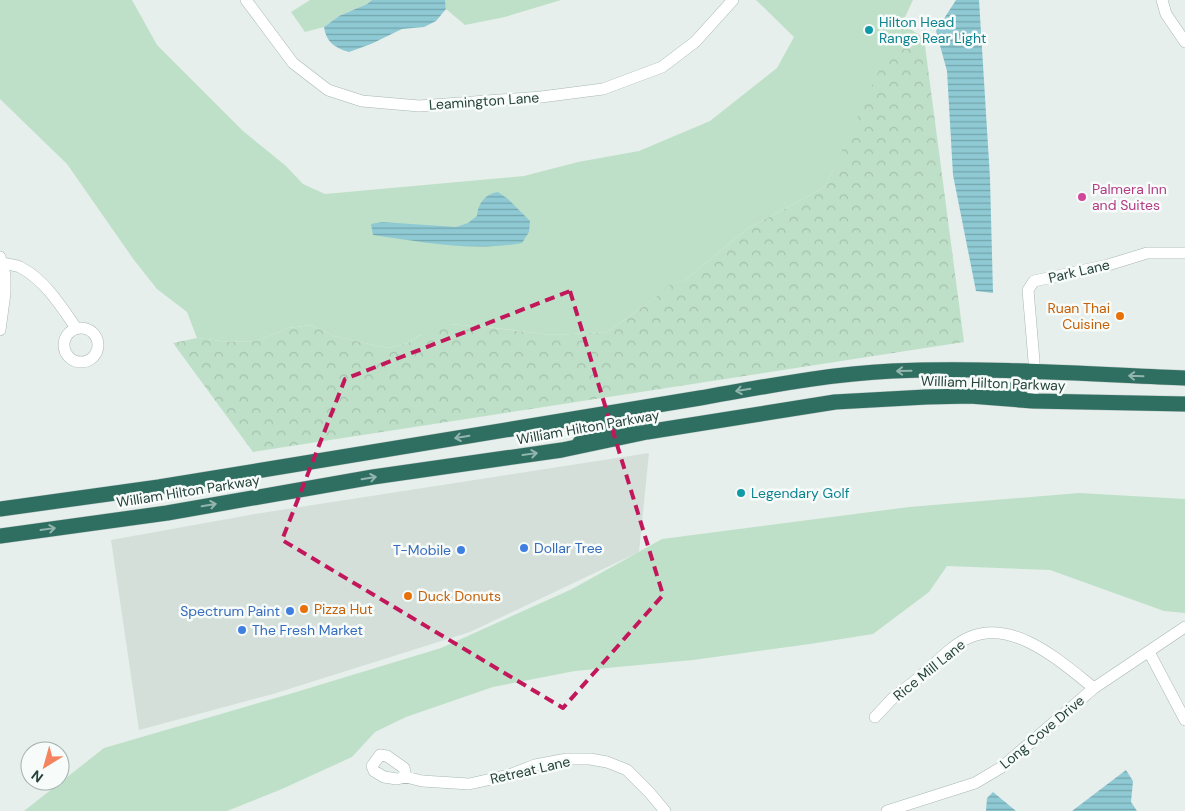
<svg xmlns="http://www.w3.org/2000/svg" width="1185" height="811" viewBox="0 0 1185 811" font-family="'DM Sans',sans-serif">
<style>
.built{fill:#d4dfda}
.grass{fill:#bfe0c8}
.forest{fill:url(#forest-crowns)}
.water{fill:url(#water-rules)}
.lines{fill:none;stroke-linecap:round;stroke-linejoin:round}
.minor-casing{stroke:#a8b8b2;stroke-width:12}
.highway-casing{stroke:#c2cac8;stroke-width:16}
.minor{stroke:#fff;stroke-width:11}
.highway{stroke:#2f6f62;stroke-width:15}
.oneway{stroke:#93b5ae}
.marked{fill:none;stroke:#c2185b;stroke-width:4;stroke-dasharray:10 6;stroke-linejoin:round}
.culture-dot{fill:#0f9aa8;stroke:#f7fbf9;stroke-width:2}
.hotel-dot{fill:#d1479c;stroke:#f7fbf9;stroke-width:2}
.food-dot{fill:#e8710a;stroke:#f7fbf9;stroke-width:2}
.shop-dot{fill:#3f7fe0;stroke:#f7fbf9;stroke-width:2}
.labels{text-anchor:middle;stroke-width:5;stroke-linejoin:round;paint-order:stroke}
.culture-label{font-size:14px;fill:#0d838f;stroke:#f7fbf9;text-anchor:start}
.street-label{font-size:14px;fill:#24423a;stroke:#f7fbf9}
.hotel-label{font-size:14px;fill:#b23c85;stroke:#f7fbf9;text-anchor:start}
.food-label{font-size:14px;fill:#c56008;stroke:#f7fbf9;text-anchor:start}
.shop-label{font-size:14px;fill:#366cbe;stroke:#f7fbf9;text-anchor:start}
</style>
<defs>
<pattern id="forest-crowns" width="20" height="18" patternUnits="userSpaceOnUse" patternTransform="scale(1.25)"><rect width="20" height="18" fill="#bfe0c8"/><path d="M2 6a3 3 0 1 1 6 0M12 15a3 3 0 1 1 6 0" fill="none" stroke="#a4c1ad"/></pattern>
<pattern id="water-rules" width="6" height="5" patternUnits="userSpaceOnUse" patternTransform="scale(1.25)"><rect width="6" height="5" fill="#8ec9d4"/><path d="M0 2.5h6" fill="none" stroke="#74a5ad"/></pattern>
</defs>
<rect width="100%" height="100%" fill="#e6efeb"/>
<path class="built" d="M649 453 639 552 470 632 273 694 139 730 111 540 255 514Z"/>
<path class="grass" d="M0 0H132L157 45 243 131 286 166 303 184 325 194 524 176 578 162 639 151 710 121 777 68 794 37 756 0H913L825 187 747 229 685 280 668 287 654 299 607 332 552 335 487 327 449 324 420 335 408 343 387 348 334 336 311 325 288 328 257 341 230 342 197 338 187 312 157 289 134 260 67 164 0 99Z
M310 0H372L367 4 339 16 324 27 305 32 291 12Z
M445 0H561L505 17 465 25 446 9Z
M1079 493 1185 499V613L1164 611 1050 570 947 566 929 592 873 634 810 644 693 660 575 671 493 687 406 717 375 732 352 757 282 789 227 811H24L104 748 293 693 441 648 572 589 662 539 909 507Z"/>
<path class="forest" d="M901 23 924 38 964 342 253 452 173 343 197 338 230 342 257 341 288 328 311 325 334 336 387 348 408 343 433 327 449 324 486 327 552 335 607 332 654 299 668 286 685 280 747 229 825 187Z"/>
<path class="water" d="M372 0H445L446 9 436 21 424 27 402 29 371 44 349 52C335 48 326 42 324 27L339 16 367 4Z
M956 0H979L990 178 993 293 976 291 953 175 947 71 936 31Z
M498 192 508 199 530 221 529 232 522 243C472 252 423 242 373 235L371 224 382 222 456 227 468 223 477 216C478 203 485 194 498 192Z
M1126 770 1133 781 1131 802 1137 811H1072Z
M993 792 1016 811H986L987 798Z"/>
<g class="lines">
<defs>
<path id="minor" d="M246 0 293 63 328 90 362 101 419 106 541 97 603 89 662 67 695 42 733 0
M1162 0 1166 14 1185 42
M1 263C7 264 15 265 20 267 45 280 61 306 76 328
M64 345a17 17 0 1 1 34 0a17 17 0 1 1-34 0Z
M0 330 5 293V275L0 257
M1033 401 1034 361 1028 290 1034 281 1108 265 1147 253H1185
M1149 652 1185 720
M875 717C881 711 887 704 893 698 903 689 914 683 923 674 937 662 951 646 968 638 1013 617 1062 663 1094 688
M406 777 404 768 387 756 380 755 372 766 374 771 384 777 397 779 406 777 422 781 469 784 509 775 535 765 567 759H590L607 762 627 770 649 792 665 811
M887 811 975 783 1002 767 1094 688 1185 627"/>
<path id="highway" d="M1000 391 1020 389 1034 372
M579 444 586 435 651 414
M0 509 159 487 700 398C763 387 827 374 892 371 989 367 1088 374 1185 378
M0 536 167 513 373 477 562 450 647 432 835 402 926 397 970 396 1033 401 1185 404"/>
</defs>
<use href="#minor" class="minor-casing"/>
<use href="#highway" class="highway-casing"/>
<use href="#minor" class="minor"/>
<use href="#highway" class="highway"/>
</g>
<defs><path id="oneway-shaft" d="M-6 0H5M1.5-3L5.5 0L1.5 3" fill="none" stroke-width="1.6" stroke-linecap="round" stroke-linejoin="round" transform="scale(1.25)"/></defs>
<g class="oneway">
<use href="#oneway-shaft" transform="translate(904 371) rotate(179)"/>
<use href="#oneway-shaft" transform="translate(1136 376) rotate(-178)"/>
<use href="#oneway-shaft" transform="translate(743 390) rotate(170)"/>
<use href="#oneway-shaft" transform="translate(462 437) rotate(171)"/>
<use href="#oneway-shaft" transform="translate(530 454) rotate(-8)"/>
<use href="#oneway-shaft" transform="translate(369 478) rotate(-9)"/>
<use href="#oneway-shaft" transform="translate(209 505) rotate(-10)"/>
<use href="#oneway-shaft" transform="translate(48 529) rotate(-8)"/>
</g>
<path class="marked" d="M570 291 663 595 563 708 282 540 345 379Z"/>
<g class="culture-dot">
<circle cx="869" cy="30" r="5"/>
<circle cx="741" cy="493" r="5"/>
</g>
<circle class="hotel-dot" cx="1082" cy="197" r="5"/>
<g class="food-dot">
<circle cx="1120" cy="316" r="5"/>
<circle cx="408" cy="596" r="5"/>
<circle cx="304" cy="609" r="5"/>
</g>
<g class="shop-dot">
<circle cx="524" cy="548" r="5"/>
<circle cx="461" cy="550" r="5"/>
<circle cx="290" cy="611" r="5"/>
<circle cx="242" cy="630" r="5"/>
</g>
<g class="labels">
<g class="culture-label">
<text x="879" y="27">Hilton Head<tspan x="879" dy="16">Range Rear Light</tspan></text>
<text x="751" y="498">Legendary Golf</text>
</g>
<g class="street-label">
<text transform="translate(484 101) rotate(-4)" y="5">Leamington Lane</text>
<text transform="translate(1079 271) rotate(-13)" y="5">Park Lane</text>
<text transform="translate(993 383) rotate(2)" y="5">William Hilton Parkway</text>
<text transform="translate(588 427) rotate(-10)" y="5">William Hilton Parkway</text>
<text transform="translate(188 491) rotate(-9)" y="5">William Hilton Parkway</text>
<text transform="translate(929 670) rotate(-39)" y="5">Rice Mill Lane</text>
<text transform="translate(1042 732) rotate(-40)" y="5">Long Cove Drive</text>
<text transform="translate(530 770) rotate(-13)" y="5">Retreat Lane</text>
</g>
<g class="hotel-label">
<text x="1092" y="194">Palmera Inn<tspan x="1092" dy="16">and Suites</tspan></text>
</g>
<g class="food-label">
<text x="1110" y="313" text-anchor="end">Ruan Thai<tspan x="1110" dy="16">Cuisine</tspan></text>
<text x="418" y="601">Duck Donuts</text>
<text x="314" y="614">Pizza Hut</text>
</g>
<g class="shop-label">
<text x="534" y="553">Dollar Tree</text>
<text x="451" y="555" text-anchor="end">T-Mobile</text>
<text x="280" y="616" text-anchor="end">Spectrum Paint</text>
<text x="252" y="635">The Fresh Market</text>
</g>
</g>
<g transform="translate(45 766) rotate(217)"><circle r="24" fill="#f7fbf9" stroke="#a3b1ad"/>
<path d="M0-4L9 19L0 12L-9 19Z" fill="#f4845f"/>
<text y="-8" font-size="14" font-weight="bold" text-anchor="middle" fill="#24423a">N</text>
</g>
</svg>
